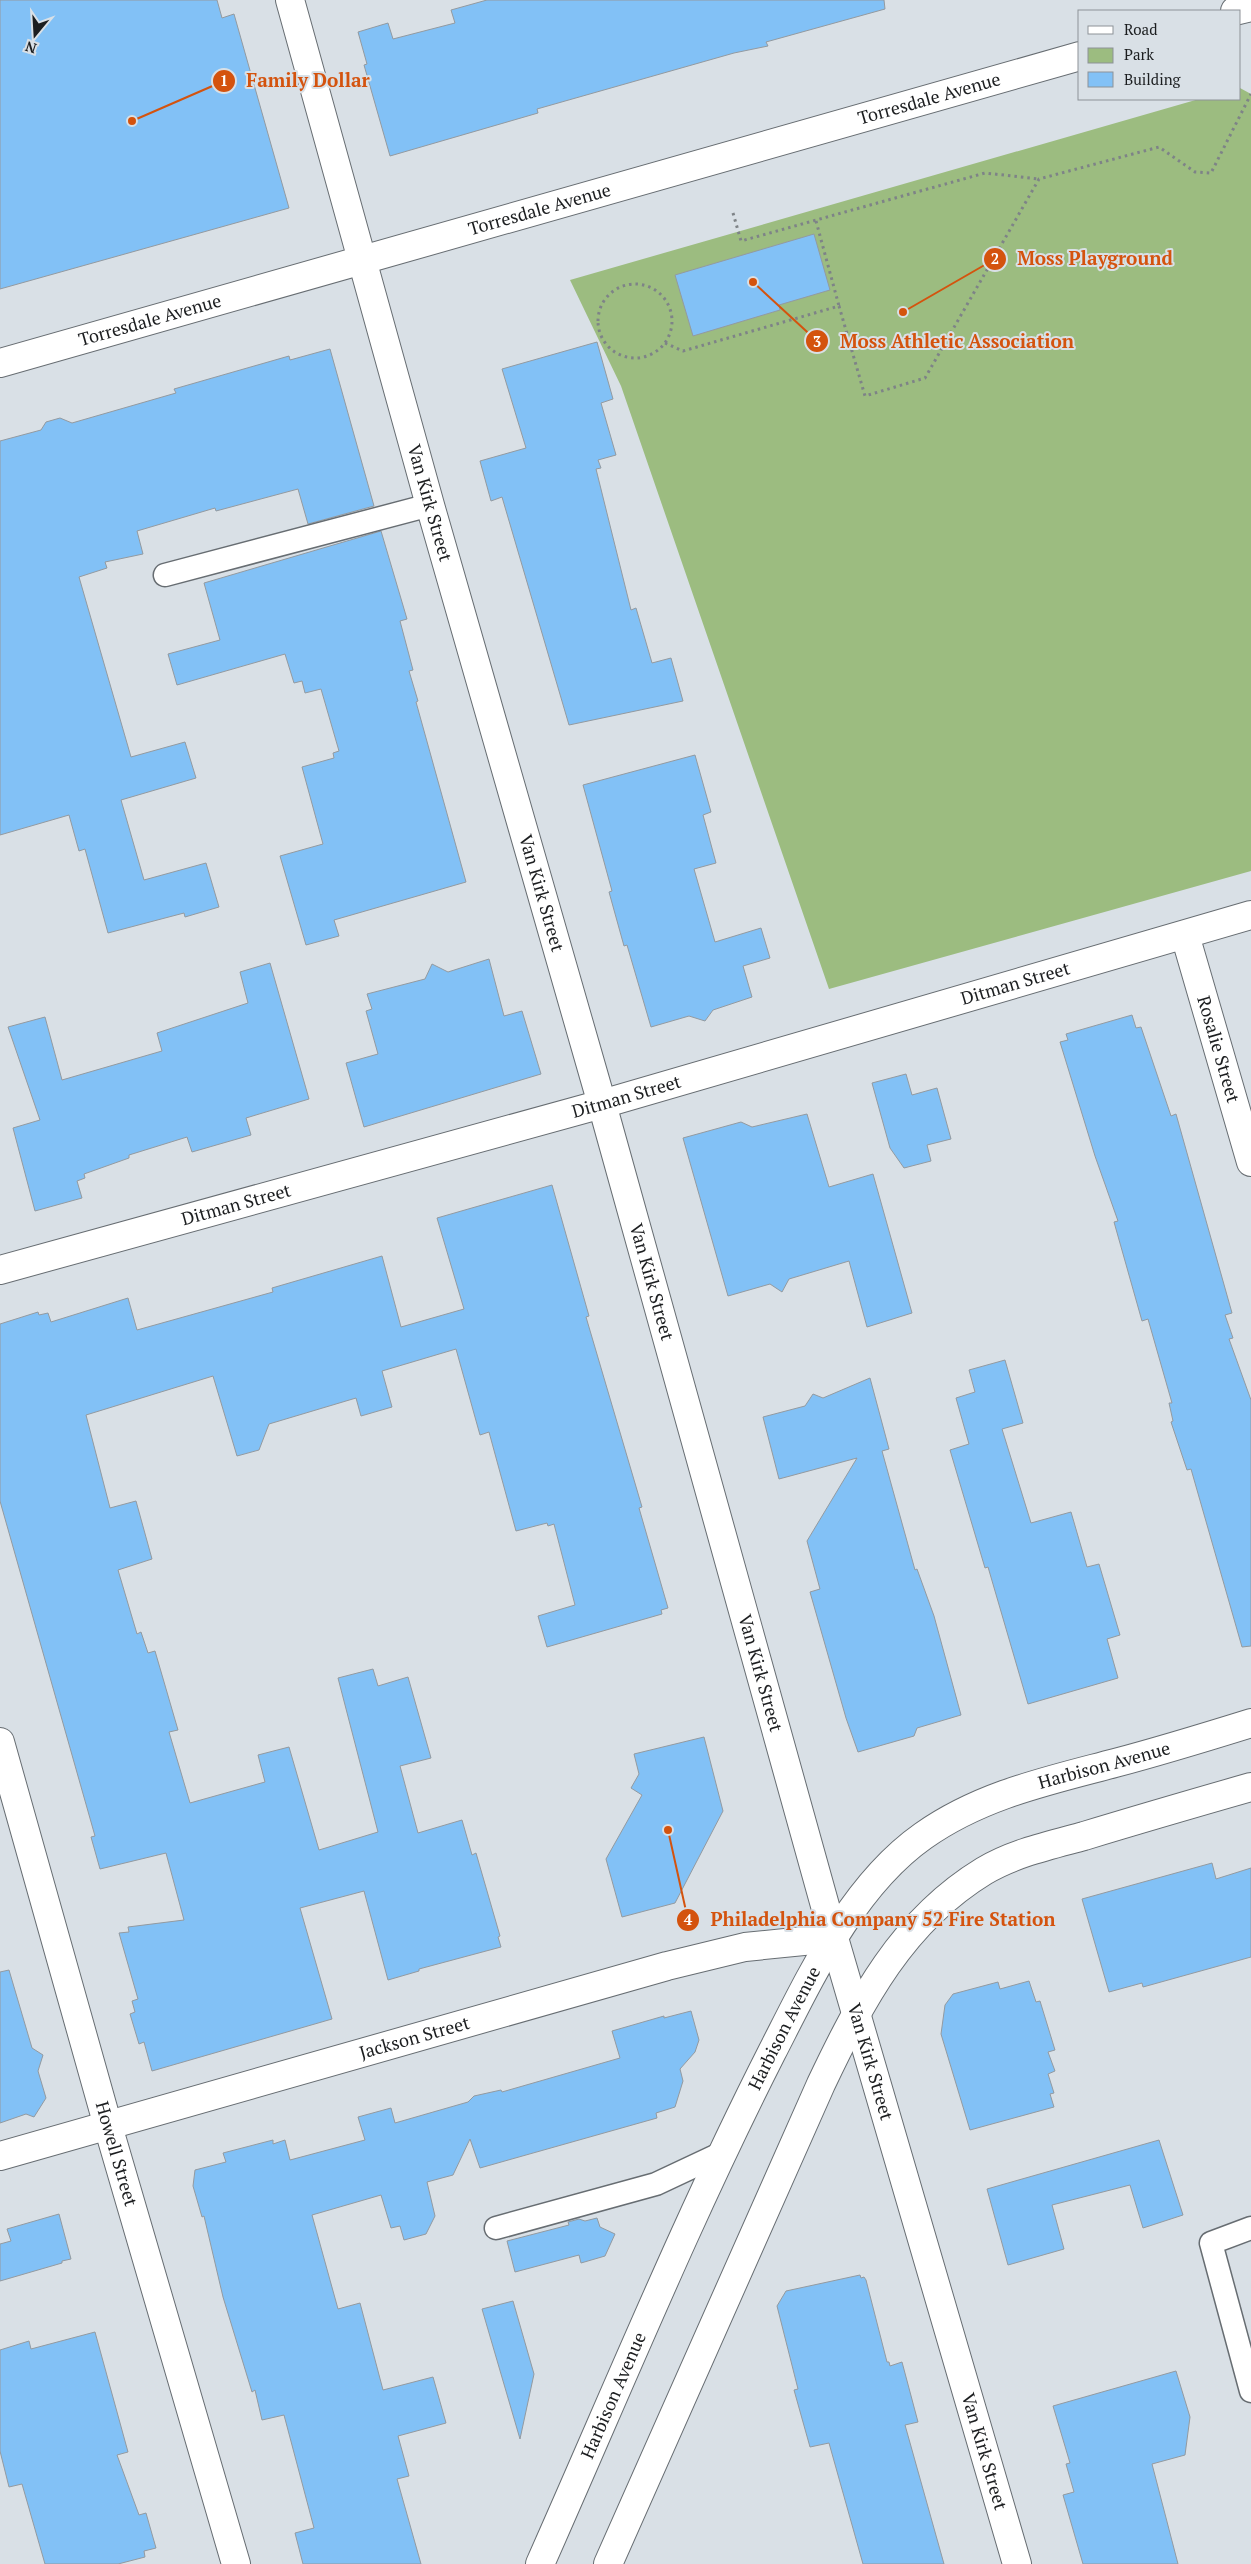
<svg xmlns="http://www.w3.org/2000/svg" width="1251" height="2564" viewBox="0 0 1251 2564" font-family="'PT Serif',serif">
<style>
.green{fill:#9cbc80}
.building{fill:#82c1f6;stroke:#939aa0}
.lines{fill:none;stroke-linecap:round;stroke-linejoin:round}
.lane-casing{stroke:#676d72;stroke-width:25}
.street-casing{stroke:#676d72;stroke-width:30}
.secondary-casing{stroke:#676d72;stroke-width:30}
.primary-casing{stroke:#676d72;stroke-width:30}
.path{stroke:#7e8387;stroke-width:3;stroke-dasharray:2.5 4;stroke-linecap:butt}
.lane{stroke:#fff;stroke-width:22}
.street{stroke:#fff;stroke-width:28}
.secondary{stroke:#fff;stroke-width:28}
.primary{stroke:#fff;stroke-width:28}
.labels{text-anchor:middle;stroke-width:4;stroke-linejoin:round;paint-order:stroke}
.street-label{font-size:18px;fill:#1c1e20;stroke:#d9e0e6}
.leader{fill:none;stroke:#d4530e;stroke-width:2}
.callout-dot{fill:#d4530e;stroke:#d9e0e6;stroke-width:2}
.mark-label{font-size:15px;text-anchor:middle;font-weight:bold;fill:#fff}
.callout-label{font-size:19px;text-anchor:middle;font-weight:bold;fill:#d4530e;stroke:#d9e0e6;stroke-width:4;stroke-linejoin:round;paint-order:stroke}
</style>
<rect width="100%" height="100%" fill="#d9e0e6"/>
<path class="green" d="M1240 88 1251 94V871L829 989 621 386 570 280 1199 99H1240Z"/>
<path class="building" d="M0 0H217L222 18 234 14 289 208 0 289Z
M487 0H884L885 9 766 42 768 46 734 53 537 109 538 113 390 156 364 65 367 64 358 32 388 23 393 39 455 23 451 10Z
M814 234 830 290 779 305 780 310 693 336 675 275Z
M597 342 613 399 601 403 616 455 598 460 601 468 596 469 631 610 636 608 652 663 671 658 683 701 569 725 502 497 491 501 480 461 526 448 502 369Z
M330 349 374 506 308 524 298 489 216 511 215 508 137 531 143 554 105 562 107 568 79 577 131 757 185 742 196 778 121 800 144 880 206 863 219 907 185 917 184 913 108 933 85 849 79 851 69 815 0 835V441L41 430 46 422 60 418 72 423 176 393 174 389 289 356 290 360Z
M381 531 407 619 400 621 413 670 409 671 418 701 416 702 466 882 334 920 339 936 306 945 280 856 323 844 302 767 334 758 333 753 339 751 321 689 305 693 302 681 294 683 285 654 177 685 168 654 220 640 204 583Z
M695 755 711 812 703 815 716 863 694 869 715 942 761 928 770 958 743 966 752 997 713 1010 705 1021 689 1016 651 1027 627 945 624 946 609 892 612 891 583 785Z
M489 959 504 1016 522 1011 541 1074 364 1127 346 1063 378 1054 366 1011 372 1009 367 994 425 979 432 964 448 972Z
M270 963 309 1099 246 1118 251 1135 192 1152 187 1137 129 1155V1158L84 1174 85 1178 77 1181 82 1198 35 1211 13 1128 40 1120 8 1027 45 1017 62 1080 162 1051 157 1033 248 1003 240 972Z
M1132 1015 1136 1028 1141 1027 1171 1116 1176 1114 1232 1313 1225 1315 1233 1338 1229 1339 1251 1400V1646L1242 1647 1191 1469 1187 1470 1171 1422 1173 1421 1169 1403H1172L1148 1319 1142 1321 1114 1222 1118 1221 1095 1156 1060 1042 1068 1040 1066 1034Z
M906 1074 912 1095 937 1088 951 1139 927 1145 931 1161 904 1168 890 1148 872 1083Z
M807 1114 829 1187 873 1174 912 1313 867 1327 849 1261 789 1279 782 1292 770 1284 728 1296 683 1138 741 1122 752 1127Z
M552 1185 589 1316 586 1317 642 1507 639 1508 668 1608 661 1610 662 1614 547 1647 538 1616 575 1605 554 1524 548 1526 547 1523 516 1531 489 1432 480 1435 456 1349 382 1371 392 1407 361 1416 356 1398 269 1424 259 1450 237 1456 213 1376 86 1415 110 1508 136 1501 152 1559 118 1570 137 1634 141 1632 148 1653 155 1651 178 1730 169 1732 190 1803 265 1782 258 1755 289 1747 319 1850 378 1832 338 1678 373 1669 378 1686 408 1677 431 1758 400 1766 418 1833 462 1820 472 1855 476 1853 500 1936 498 1937 501 1947 419 1969V1971L388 1980 364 1891 300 1908 332 2019 152 2071 144 2042 139 2044 130 2014 135 2012 132 2001 138 1999 119 1933 129 1932 128 1927 184 1920 166 1853 100 1869 91 1837 95 1836 0 1501V1324L38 1312 39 1315 48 1313 51 1322 128 1298 137 1330 273 1292 272 1288 382 1256 401 1327 464 1309 437 1218Z
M1005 1360 1023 1423 1002 1429 1031 1523 1071 1512 1087 1567 1099 1564 1120 1635 1107 1639 1118 1678 1028 1704 988 1567 985 1568 950 1450 969 1444 956 1398 975 1392 969 1370Z
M870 1378 889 1449 882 1451 915 1570 917 1569 934 1616 961 1715 917 1728 914 1736 858 1752 846 1718 810 1592 820 1589 807 1541 857 1458 779 1479 763 1417 805 1406 813 1394 823 1398Z
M704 1737 723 1811 675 1903 622 1917 606 1859 642 1795 631 1788 639 1774 634 1754Z
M1212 1863 1216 1879 1251 1868V1957L1143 1987 1142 1983 1109 1992 1082 1899Z
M9 1970 32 2048 43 2055 38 2071 46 2098 34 2117 26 2114 0 2123V1972Z
M1029 1981 1036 2002 1040 2001 1055 2050 1048 2052 1055 2071 1048 2074 1054 2093 1050 2094 1054 2107 970 2130 941 2034 945 2005 953 1994 998 1982 1000 1989Z
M691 2011 699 2040 695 2052 680 2069 683 2081 675 2107 656 2113 657 2118 480 2168 470 2139 453 2175 427 2182 435 2216 426 2234 404 2240 400 2226 391 2228 381 2195 312 2215 338 2309 360 2303 383 2390 433 2377 446 2423 398 2436 409 2476 397 2479 421 2564H303L295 2533 314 2528 284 2415 262 2420 255 2390 252 2392 223 2297 204 2216 202 2217 193 2186 195 2170 226 2162 223 2153 273 2140V2144L285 2140 290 2160 365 2140 358 2117 391 2108 395 2123 468 2102 474 2096 501 2090 502 2092 620 2058 612 2031 664 2016V2018Z
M1159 2140 1183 2215 1143 2228 1130 2185 1052 2205 1064 2249 1008 2265 987 2189Z
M59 2214 71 2259 62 2261V2263L0 2281V2244L11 2241 7 2229Z
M597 2218 600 2227 615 2234 605 2256 581 2263 579 2255 515 2272 507 2241 569 2225 568 2222 579 2219 585 2221Z
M860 2275 861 2278 864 2277 866 2280 887 2362H889L890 2366 902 2362 918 2422 905 2425 944 2564H863L829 2443 810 2447 794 2390 798 2389 777 2306 786 2291Z
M513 2301 534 2374 520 2439 482 2309Z
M95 2332 128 2452 117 2455 139 2515 146 2513 156 2548 144 2551 145 2557 118 2564H45L22 2484 9 2487 0 2451V2350L29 2341 31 2349Z
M1176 2371 1190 2417 1185 2455 1152 2464 1178 2564H1083L1063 2495 1074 2492 1066 2464 1070 2463 1053 2406Z"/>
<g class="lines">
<defs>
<path id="lane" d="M165 575 430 505
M496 2228 656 2184 722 2153
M1251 2228 1211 2243 1251 2391"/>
<g id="street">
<path id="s1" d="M290 0 430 505 602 1104 834 1938 1017 2564"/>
<path id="s2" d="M1185 935 1251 1162"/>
<path id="s3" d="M0 1270 602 1104 1251 915"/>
<path id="s4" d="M0 1742 108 2126 236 2564"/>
<path id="s5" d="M0 2156 667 1966 745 1947 834 1938"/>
</g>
<g id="secondary">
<path d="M1235 11 1251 7"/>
<path id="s6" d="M0 363 1080 56"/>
</g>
<g id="primary">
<path id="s7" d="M540 2564C616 2393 687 2219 772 2052 810 1978 852 1886 923 1836 981 1795 1047 1781 1115 1763 1160 1751 1206 1737 1251 1723"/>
<path d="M608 2564 821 2084C861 2000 902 1921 984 1871 1014 1853 1051 1845 1084 1836 1140 1819 1195 1803 1251 1787"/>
</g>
</defs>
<use href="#lane" class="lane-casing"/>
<use href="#street" class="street-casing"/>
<use href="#secondary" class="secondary-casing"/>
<use href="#primary" class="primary-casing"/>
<path class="path" d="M733 213 741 241 985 173 1039 179
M816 221 839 306
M598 321a37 37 0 1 1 74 0a37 37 0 1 1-74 0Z
M665 343 683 351 839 306 865 396 925 378 1039 179 1159 147 1195 172 1211 173 1251 94"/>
<use href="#lane" class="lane"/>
<use href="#street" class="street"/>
<use href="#secondary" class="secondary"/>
<use href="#primary" class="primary"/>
</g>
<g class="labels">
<g class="street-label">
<text dy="6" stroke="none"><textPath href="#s6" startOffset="966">Torresdale Avenue</textPath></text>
<text dy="6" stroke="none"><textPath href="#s6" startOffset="561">Torresdale Avenue</textPath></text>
<text dy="6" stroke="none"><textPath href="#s6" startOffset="156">Torresdale Avenue</textPath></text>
<text dy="6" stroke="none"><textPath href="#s1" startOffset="522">Van Kirk Street</textPath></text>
<text dy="6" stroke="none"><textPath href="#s1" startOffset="928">Van Kirk Street</textPath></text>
<text dy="6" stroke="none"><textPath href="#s3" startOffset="1055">Ditman Street</textPath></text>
<text dy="6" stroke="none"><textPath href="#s2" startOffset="119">Rosalie Street</textPath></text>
<text dy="6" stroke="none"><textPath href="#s3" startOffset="650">Ditman Street</textPath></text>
<text dy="6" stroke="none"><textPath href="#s3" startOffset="245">Ditman Street</textPath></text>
<text dy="6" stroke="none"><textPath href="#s1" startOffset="1332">Van Kirk Street</textPath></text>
<text dy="6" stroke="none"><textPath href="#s1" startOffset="1738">Van Kirk Street</textPath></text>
<text dy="6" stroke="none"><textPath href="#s7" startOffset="1024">Harbison Avenue</textPath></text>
<text dy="6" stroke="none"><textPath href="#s7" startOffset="589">Harbison Avenue</textPath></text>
<text dy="6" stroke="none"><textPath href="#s5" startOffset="431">Jackson Street</textPath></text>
<text dy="6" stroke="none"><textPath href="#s1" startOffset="2142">Van Kirk Street</textPath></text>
<text dy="6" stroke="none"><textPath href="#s4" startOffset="428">Howell Street</textPath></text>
<text dy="6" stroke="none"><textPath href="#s7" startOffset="184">Harbison Avenue</textPath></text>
<text dy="6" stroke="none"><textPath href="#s1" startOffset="2548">Van Kirk Street</textPath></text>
</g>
</g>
<path class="leader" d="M132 121L224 81M903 312L995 259M753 282L817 341M668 1830L688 1920"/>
<g class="callout-dot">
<circle cx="132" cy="121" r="5"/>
<circle cx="903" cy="312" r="5"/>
<circle cx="753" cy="282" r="5"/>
<circle cx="668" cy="1830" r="5"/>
<circle cx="224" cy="81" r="12"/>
<circle cx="995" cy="259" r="12"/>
<circle cx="817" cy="341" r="12"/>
<circle cx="688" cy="1920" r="12"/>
</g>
<g class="mark-label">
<text x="224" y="86">1</text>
<text x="995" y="264">2</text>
<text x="817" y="347">3</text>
<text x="688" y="1925">4</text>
</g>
<g class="callout-label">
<text x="308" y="87">Family Dollar</text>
<text x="1095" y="265">Moss Playground</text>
<text x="957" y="348">Moss Athletic Association</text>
<text x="883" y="1926">Philadelphia Company 52 Fire Station</text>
</g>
<rect x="1078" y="10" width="162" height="90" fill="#d9e0e6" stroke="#8d9297"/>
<rect x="1088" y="26" width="25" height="8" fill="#ffffff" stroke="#8d9297"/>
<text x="1124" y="35" font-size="15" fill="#1c1e20">Road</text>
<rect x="1088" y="48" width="25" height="15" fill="#9cbc80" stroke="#8d9297"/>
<text x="1124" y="60" font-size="15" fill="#1c1e20">Park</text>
<rect x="1088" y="72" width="25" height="15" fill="#82c1f6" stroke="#8d9297"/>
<text x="1124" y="85" font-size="15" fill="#1c1e20">Building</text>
<g transform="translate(35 35) rotate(198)" stroke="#d9e0e6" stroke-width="4" paint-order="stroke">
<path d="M0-4L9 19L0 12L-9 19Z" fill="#1c1e20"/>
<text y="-8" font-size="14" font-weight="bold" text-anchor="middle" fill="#1c1e20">N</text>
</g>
</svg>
